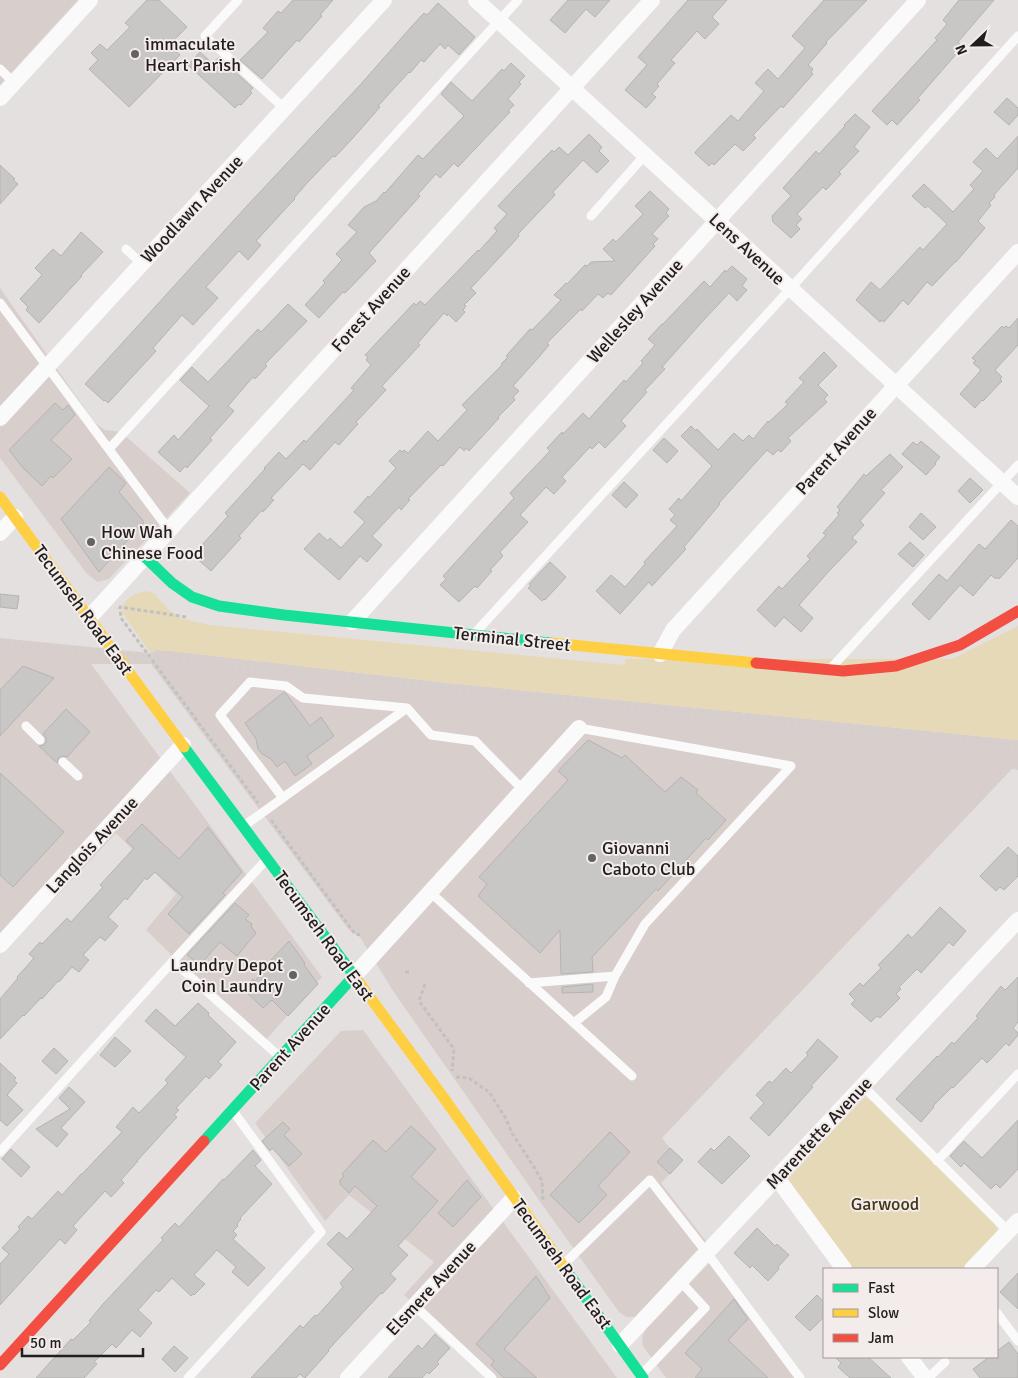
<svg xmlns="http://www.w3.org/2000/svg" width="1018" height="1378" viewBox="0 0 1018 1378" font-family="Signika,sans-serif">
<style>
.built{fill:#d8cfcc}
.park{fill:#e6d9b8}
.building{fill:#c9c7c6;stroke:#b5b3b2}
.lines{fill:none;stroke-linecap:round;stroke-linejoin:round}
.path{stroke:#c2c1c1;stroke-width:3;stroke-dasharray:4 2.5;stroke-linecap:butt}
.lane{stroke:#fbfafa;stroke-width:9}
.street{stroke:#fbfafa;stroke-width:16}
.fast{stroke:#16e098;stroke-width:11}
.slow{stroke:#ffcf43;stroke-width:11}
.jam{stroke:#f24e42;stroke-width:11}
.rail{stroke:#d0cfcf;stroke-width:4;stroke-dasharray:2.5 5;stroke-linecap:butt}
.poi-dot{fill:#656362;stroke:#f3ecea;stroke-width:2}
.labels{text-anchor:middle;stroke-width:4;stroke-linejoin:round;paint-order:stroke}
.poi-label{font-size:18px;fill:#211f1e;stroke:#f3ecea;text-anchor:start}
.street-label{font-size:18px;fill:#211f1e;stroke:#f3ecea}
.park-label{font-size:18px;fill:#403618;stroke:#f3ecea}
</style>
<rect width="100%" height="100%" fill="#e4e0df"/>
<path class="built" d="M0 0H78L0 85Z
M0 288 95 423 105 430 121 432 190 493 109 579 98 582 87 574 0 458Z
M0 638 150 653 156 650 171 651 439 682 1018 740V770L1012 769 662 1138 670 1148 683 1160 661 1183 706 1241 635 1317H626L619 1312 541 1203 393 991 360 937 349 930 151 664H91L322 977 262 1044 146 930 176 894 116 833 9 946 0 938Z
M363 1030 617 1378H492L404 1295 434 1262 349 1195 325 1221 255 1123 341 1031Z
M715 1257 803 1378H666L643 1346 642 1337 646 1329Z"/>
<path class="park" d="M147 591 155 594 167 608 179 618 210 625 625 665V659H952L1018 626V740L439 682 171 651 157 650 150 653 123 614 122 606C129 596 135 593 147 591Z
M865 1097 875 1104 994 1223 998 1232 962 1269H853L788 1179Z"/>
<path class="building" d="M147 0H159L187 27 169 45 180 55 129 107 89 69 98 60 91 53 100 44 107 50 130 27 125 23Z
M293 0H333L320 15 322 16 299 42 297 40 262 79 240 60 268 32 263 28 278 11 281 13Z
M568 0H610L595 17 586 9 565 33 550 20Z
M688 0H727L712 17 719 24 705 39 697 31 671 60 675 63 657 84 659 86 652 94 656 97 646 108 625 90 647 65 638 57Z
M824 0H867L826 42 827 43 808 65 813 69 811 72 813 74 783 108 781 106 753 135 756 138 743 151 735 144 714 165 712 163 709 166 695 153 696 151 731 115 738 121 764 91 755 83 768 69 778 79 805 48 792 36Z
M959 0H994L958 42 961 45 956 50 958 52 918 98 920 100 897 125 892 120 887 125 872 111 937 40 935 38 947 24 943 20Z
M438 3 475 37 459 55 448 45 445 49 440 44 424 62 421 60 410 73 409 72 378 106 380 107 352 139 335 157 333 156 308 182 294 198 295 199 289 205 256 241 261 245 248 260 239 251 206 287 218 298 193 325 182 315 153 348 156 351 108 403 105 400 104 401 85 384 245 208 361 84 412 26 424 13 427 15Z
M200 52 213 64 219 57 253 88 250 91 252 93 241 105 239 104 235 108 188 65Z
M511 63 525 76 519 82 521 84 508 99 514 105 508 111 510 112 458 167 454 163 440 178 436 174 418 194 420 196 369 253 376 261 345 293 343 292 319 318 305 305 325 283 323 281 342 260 336 254 357 232 348 225 364 207 376 201 384 192 385 193 418 155 423 159 464 116 441 94 451 82 472 101 502 69 504 71Z
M1007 98 1018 108V115L1009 125 994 112Z
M855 114 870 127 854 147 859 151 839 172 841 174 826 190 823 187 797 214 802 219 796 225 800 229 791 238 773 222 772 216 791 196 783 188 816 151 819 154 845 126 844 125Z
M589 134 602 147 599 151 609 161 597 173 583 160 553 192 555 195 518 234 519 236 512 244 471 288 476 293 464 305 466 306 463 310 465 312 456 322 448 314 447 316 444 313 418 343 420 345 382 386 386 390 356 422 358 424 339 445 335 442 310 470 303 464 271 498 274 500 263 512 262 510 239 536 241 538 211 571 193 555 228 516 225 513 265 469 264 468 279 452 286 459 304 440 306 442 354 390 351 388 371 365 366 360 368 357 365 355 414 303 416 305 420 301 425 305 478 250 479 251 497 231 494 228 507 214 498 206 513 190 552 150 554 152 559 147 568 155Z
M1018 136V168L994 195 995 197 989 203 991 205 978 221 985 228 956 262H955L932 286 927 282 908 305 903 300 884 322 881 320 880 322 856 300 871 282 880 290 920 247 923 250 947 224 928 206 925 208 912 196 924 184 953 212 974 189 970 185 983 171 973 162 986 148 997 159Z
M0 165 15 179 13 180 18 184 0 204Z
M650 191 669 209 666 213 669 216 652 234 658 239 653 244 655 246 611 295 608 293 603 298 598 294 582 311 581 309 547 343 549 345 539 357 513 386 519 391 513 397 515 400 498 417 499 418 469 451 466 448 464 451 460 447 443 466 441 465 408 499 410 500 401 510 399 507 372 536 382 545 367 562 360 556 339 580 304 549 319 533 328 541 330 538 341 548 365 522 354 512 368 496 369 498 396 468 389 461 400 450 402 452 404 450 408 453 428 431 438 441 467 410 462 405 502 365 501 364 508 357 506 356 530 329 532 330 561 300 554 295 566 283 567 284 585 265 587 266 591 262 615 261 603 249 613 239 616 242 643 214 635 206Z
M81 232 103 252 81 275 82 276 39 323 26 310 28 307 20 299 42 275 35 268 53 249 61 256Z
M732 266 747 279 742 286 747 290 737 301 729 293 701 323 662 367 665 369 645 390 647 392 621 421 626 426 605 448 599 442 592 449 590 447 562 477 566 481 554 494 546 487 520 515 528 522 500 552 503 556 490 570 492 571 477 588 475 586 459 602 440 585 446 579 443 576 514 498 510 493 550 451 547 448 562 432 563 434 583 413 589 419 624 380 626 382 643 363 641 361 655 345 648 339 662 324H663L704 281 710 287 725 270 726 272Z
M288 304 307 321 265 364 267 366 255 379 253 377 228 406 234 411 210 438 212 440 187 468 185 466 180 472 158 452 174 435 178 440 209 406 180 380 192 367 208 382 258 329 261 332Z
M1018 318V345L995 370 1002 377 1000 379 1002 381 983 401 982 400 975 408 960 394 981 370 973 363 976 361 972 358 1002 326 1004 328 1006 326 1009 328Z
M824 352 837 366 818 385 828 395 824 399 827 402 788 438 791 441 781 452 778 450 773 455 767 450 719 503 720 504 684 547 686 549 652 586 649 582 620 614 596 591 611 575 625 587 645 564 644 562 677 526 670 520 675 515 669 509 679 498 681 501 712 466 681 436 691 426 696 431 697 429 718 450 734 433 743 441 749 435 753 439 768 421 769 422 788 404 785 402 804 382 799 378Z
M55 403 63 410 68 405 75 415 51 440 72 459 53 478 51 476 42 486 23 468 9 450Z
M664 438 678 451 667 463 653 450Z
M921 441 940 457 935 463 936 464 926 475 902 454 913 442 917 445Z
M890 454 903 467 881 490 885 493 860 521 864 525 852 538 857 542 830 570 799 605 813 618 801 632 784 617 775 627 757 610 779 586 782 589 810 559 807 556 826 535 823 533 839 515 837 513 840 510 837 507 864 474 866 476Z
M109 467 126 483 119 492 144 522 99 572 61 519Z
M970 478 983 490 970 503 958 491Z
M624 482 638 495 626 508 612 495Z
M921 513 936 527 923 540 909 527Z
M1011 520 1018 526V558L999 579 997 577 996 579 991 575 973 596 960 585 929 620 912 604 939 574 947 581 979 544 985 549Z
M910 542 924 555 913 567 898 554Z
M550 562 566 577 545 600 544 599 542 601 528 588 531 586 529 584Z
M0 594 19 596 17 609 0 607Z
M23 666 54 678 0 736V690Z
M284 692 287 695 310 726 321 717 334 736 307 756 312 764 295 776 285 761 277 767 271 759 262 754 258 749 256 739 245 723Z
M66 709 90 732 67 757 64 756 59 757 57 763 39 746 44 745 46 742V738L43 734Z
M588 740 622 758 625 755 665 792 681 777 698 790 696 793 726 820 708 840 706 838 658 891 656 889 592 957 593 972 561 974 560 930 540 953 478 896 487 884 479 877 568 780 558 771Z
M0 773 64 832 13 887 0 875Z
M142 824 179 859 208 827 242 872 223 893 225 895 189 934 168 914 183 897 155 872 147 880 145 878 127 900 125 898 108 917 118 926 105 941 100 937 83 955 89 960 79 972 72 967 59 982 58 981 42 999 41 998 24 1016 23 1015 0 1039V999L18 978 17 977 34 958 29 954 40 942 42 944 67 918 71 922 103 887 100 885 134 848 126 841Z
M1008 847 1018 856V876L1004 890 1000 887 996 891 980 876Z
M235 903 249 915 245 919 252 924 251 926 256 933 237 956 220 942 200 965 187 955Z
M940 907 966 931 953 946 949 942 921 973 917 969 899 987 901 989 896 994 900 998 880 1018 877 1016 871 1022 851 1004 855 1000 849 994 860 983 863 986 881 968 878 965 894 949 908 934 912 938Z
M289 941 305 963 304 965 318 984 288 1016 272 1000 263 1008 244 990 253 979 255 981 274 962 271 960Z
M1018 977V1022L1013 1028 1018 1033V1035L1009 1046 1006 1043 987 1063 982 1058 953 1088 952 1087 933 1106 934 1107 921 1122 896 1099 937 1056 938 1057 952 1042 954 1044 978 1018 976 1016 1001 986 1005 990Z
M593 984V992L562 993V987Z
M198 1003 209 1013 208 1015 236 1042 218 1062 222 1065 209 1079 206 1076 176 1108 179 1110 174 1115 177 1117 137 1161H138L121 1180 124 1183 111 1197 105 1191 73 1226 77 1230 65 1244 60 1239 0 1305V1264L9 1254 2 1248 20 1229 18 1227 28 1216 32 1219 58 1191 62 1195 81 1174H82L122 1132 116 1127 133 1107 139 1113 168 1083 165 1080 186 1057 145 1021 156 1009 175 1026Z
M115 1037 131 1051 115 1067 100 1055Z
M818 1039 838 1057 811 1086 813 1087 769 1136 750 1118 764 1103 756 1095 769 1081 772 1083 786 1068 791 1073 808 1055 806 1053Z
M54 1048 68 1061 56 1074 42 1061Z
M0 1063 16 1078 14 1080 17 1083 7 1095 23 1110 7 1126 0 1120Z
M69 1087 85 1102 61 1128 68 1134 57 1147 36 1129 70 1109 59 1098Z
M1018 1120V1169L1000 1188 996 1184 991 1189 964 1163 961 1167 950 1156 964 1141 982 1158Z
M283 1122 290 1129 284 1135 302 1154 289 1166 272 1148 270 1151 262 1141Z
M411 1126 436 1149 411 1177 438 1201 398 1246 408 1255 390 1274 396 1279 382 1294 381 1293 328 1350 329 1351 305 1378 300 1374 296 1378H251L300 1325 303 1328 315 1315 317 1316 343 1287 340 1283 353 1269 327 1244 339 1232 347 1239 377 1206 355 1186 349 1193 340 1184 341 1182 339 1181 344 1176 342 1174 373 1140 386 1152Z
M610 1132 630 1152 598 1186 607 1195 579 1223 550 1195Z
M729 1136 750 1156 722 1184 698 1162 711 1148 714 1151Z
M670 1148 683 1160 670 1174 657 1162Z
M11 1149 30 1167 21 1177 2 1159Z
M253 1150 261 1160 255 1166 272 1184 240 1218 241 1219 237 1224 238 1226 233 1231 237 1235 233 1239 265 1268 248 1286 232 1272 236 1267 217 1250 194 1275 205 1284 194 1295 193 1294 191 1296 172 1278 159 1292 156 1290 138 1310 152 1323 140 1337 132 1330 116 1348 112 1344 94 1362 97 1364 84 1378H36L71 1339 73 1340 91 1322 89 1321 103 1304 163 1240 161 1238 175 1223 179 1227 223 1179 224 1180Z
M467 1180 481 1197 453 1227 438 1213Z
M757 1228 775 1246 777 1244 789 1255 778 1267 779 1269 768 1281 752 1265 750 1268 734 1253Z
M1018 1273V1309L1000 1292Z
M536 1276 550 1298 504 1349 537 1378H504L491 1365 494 1361 476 1344Z
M817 1295 824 1302V1317L810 1331 795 1317Z
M734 1299 748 1319 728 1340 768 1378H695L702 1369 685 1353Z
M435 1334 450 1348 437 1362 439 1364 429 1374 427 1372 422 1378H388L418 1345 422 1349Z
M1009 1342 1018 1354V1378H980L973 1369 989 1357H997V1351Z
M174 1346 188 1358 175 1372 162 1359Z
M835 1357H868L891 1378H850L838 1367 841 1363Z"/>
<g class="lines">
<path class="path" d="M186 617 120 607 121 618 258 803
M271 820 355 934 362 935
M405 972H409
M425 984 419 1001 454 1049 452 1071
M456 1077 469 1078 489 1092 505 1117 512 1133 534 1167 542 1181 543 1201"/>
<path class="lane" d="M238 0 205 36 284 108
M0 69 14 83
M591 216 645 155
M126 249 142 264
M0 303 169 530
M109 449 518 0
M475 633 790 289 1018 36
M832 667 1018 465
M26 726 40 740
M63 762 78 776
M283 798 220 715 250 682 286 686 303 698 407 708 431 735 475 741 523 790
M244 826 407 708
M430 892 632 1076
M173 961 280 1057
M529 983 615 976
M574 1023 606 997 615 976 645 924 791 766 579 728
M863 1086 1008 1231
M0 1152 173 961 267 859
M937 1161 1018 1074
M563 1265 650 1180 707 1253 800 1378
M415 1306 492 1378
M997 1313 1018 1341
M642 1374 705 1308 680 1281
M188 1378 321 1232 233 1111
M928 1378 945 1362"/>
<path class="street" d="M476 0 1018 497
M0 98 90 0
M0 418 384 0
M0 533 15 517
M89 618 652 0
M352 622 918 0
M660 654 673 630 1018 252
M0 945 183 745
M354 976 579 728
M777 1178 844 1269
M972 1269 1018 1221
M620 1345 1018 920
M909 1357 925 1378
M348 1378 514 1198"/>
<path class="fast" d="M145 557 172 583 192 597 219 606 284 615 551 643
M184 747 358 981
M204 1141 354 976
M566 1270 643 1378"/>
<path class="slow" d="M0 497 184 747
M551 643 756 663
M358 981 441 1094 566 1270"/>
<path class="jam" d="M756 663 843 671 896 666 960 645 1018 611
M0 1365 204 1141"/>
<path class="rail" d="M0 644 150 658 1018 747"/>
</g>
<g class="poi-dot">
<circle cx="135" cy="54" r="5"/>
<circle cx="91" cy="542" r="5"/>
<circle cx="592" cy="858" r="5"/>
<circle cx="293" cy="975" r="5"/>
</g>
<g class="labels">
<g class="poi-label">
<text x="145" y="50">immaculate<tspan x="145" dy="21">Heart Parish</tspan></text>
<text x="101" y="538">How Wah<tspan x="101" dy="21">Chinese Food</tspan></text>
<text x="602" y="854">Giovanni<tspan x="602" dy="21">Caboto Club</tspan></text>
<text x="283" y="971" text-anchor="end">Laundry Depot<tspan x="283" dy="21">Coin Laundry</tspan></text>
</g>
<g class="street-label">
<text transform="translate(192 209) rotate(-47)" y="6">Woodlawn Avenue</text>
<text transform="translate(747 249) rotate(43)" y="6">Lens Avenue</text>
<text transform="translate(371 309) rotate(-48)" y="6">Forest Avenue</text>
<text transform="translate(635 311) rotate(-48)" y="6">Wellesley Avenue</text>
<text transform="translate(836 451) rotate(-48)" y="6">Parent Avenue</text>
<text transform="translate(83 610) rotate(54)" y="6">Tecumseh Road East</text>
<text transform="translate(512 639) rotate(6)" y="6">Terminal Street</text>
<text transform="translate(92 845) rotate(-47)" y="6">Langlois Avenue</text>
<text transform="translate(324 936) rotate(54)" y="6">Tecumseh Road East</text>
<text transform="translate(290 1047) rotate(-48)" y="6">Parent Avenue</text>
<text transform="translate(819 1133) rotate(-47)" y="6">Marentette Avenue</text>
<text transform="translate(562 1264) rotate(54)" y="6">Tecumseh Road East</text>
<text transform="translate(431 1288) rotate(-47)" y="6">Elsmere Avenue</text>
</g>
<g class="park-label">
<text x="885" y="1210">Garwood</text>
</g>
</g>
<rect x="823" y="1268" width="175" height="90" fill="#f3ecea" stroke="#9f9a98"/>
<rect x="833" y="1284" width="25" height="8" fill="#16e098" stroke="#9f9a98"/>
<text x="868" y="1293" font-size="15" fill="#211f1e">Fast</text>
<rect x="833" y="1309" width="25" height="8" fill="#ffcf43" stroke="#9f9a98"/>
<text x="868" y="1318" font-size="15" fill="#211f1e">Slow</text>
<rect x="833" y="1334" width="25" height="8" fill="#f24e42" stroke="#9f9a98"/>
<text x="868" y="1343" font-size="15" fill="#211f1e">Jam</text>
<g transform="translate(973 45) rotate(248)" stroke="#f3ecea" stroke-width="4" paint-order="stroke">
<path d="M0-4L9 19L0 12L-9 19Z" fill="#211f1e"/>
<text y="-8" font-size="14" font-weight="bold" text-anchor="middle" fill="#211f1e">N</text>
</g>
<path d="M22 1348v8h121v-8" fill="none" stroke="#211f1e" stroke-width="2.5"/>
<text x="30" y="1348" font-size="15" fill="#211f1e" stroke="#f3ecea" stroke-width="4" paint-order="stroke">50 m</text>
</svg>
